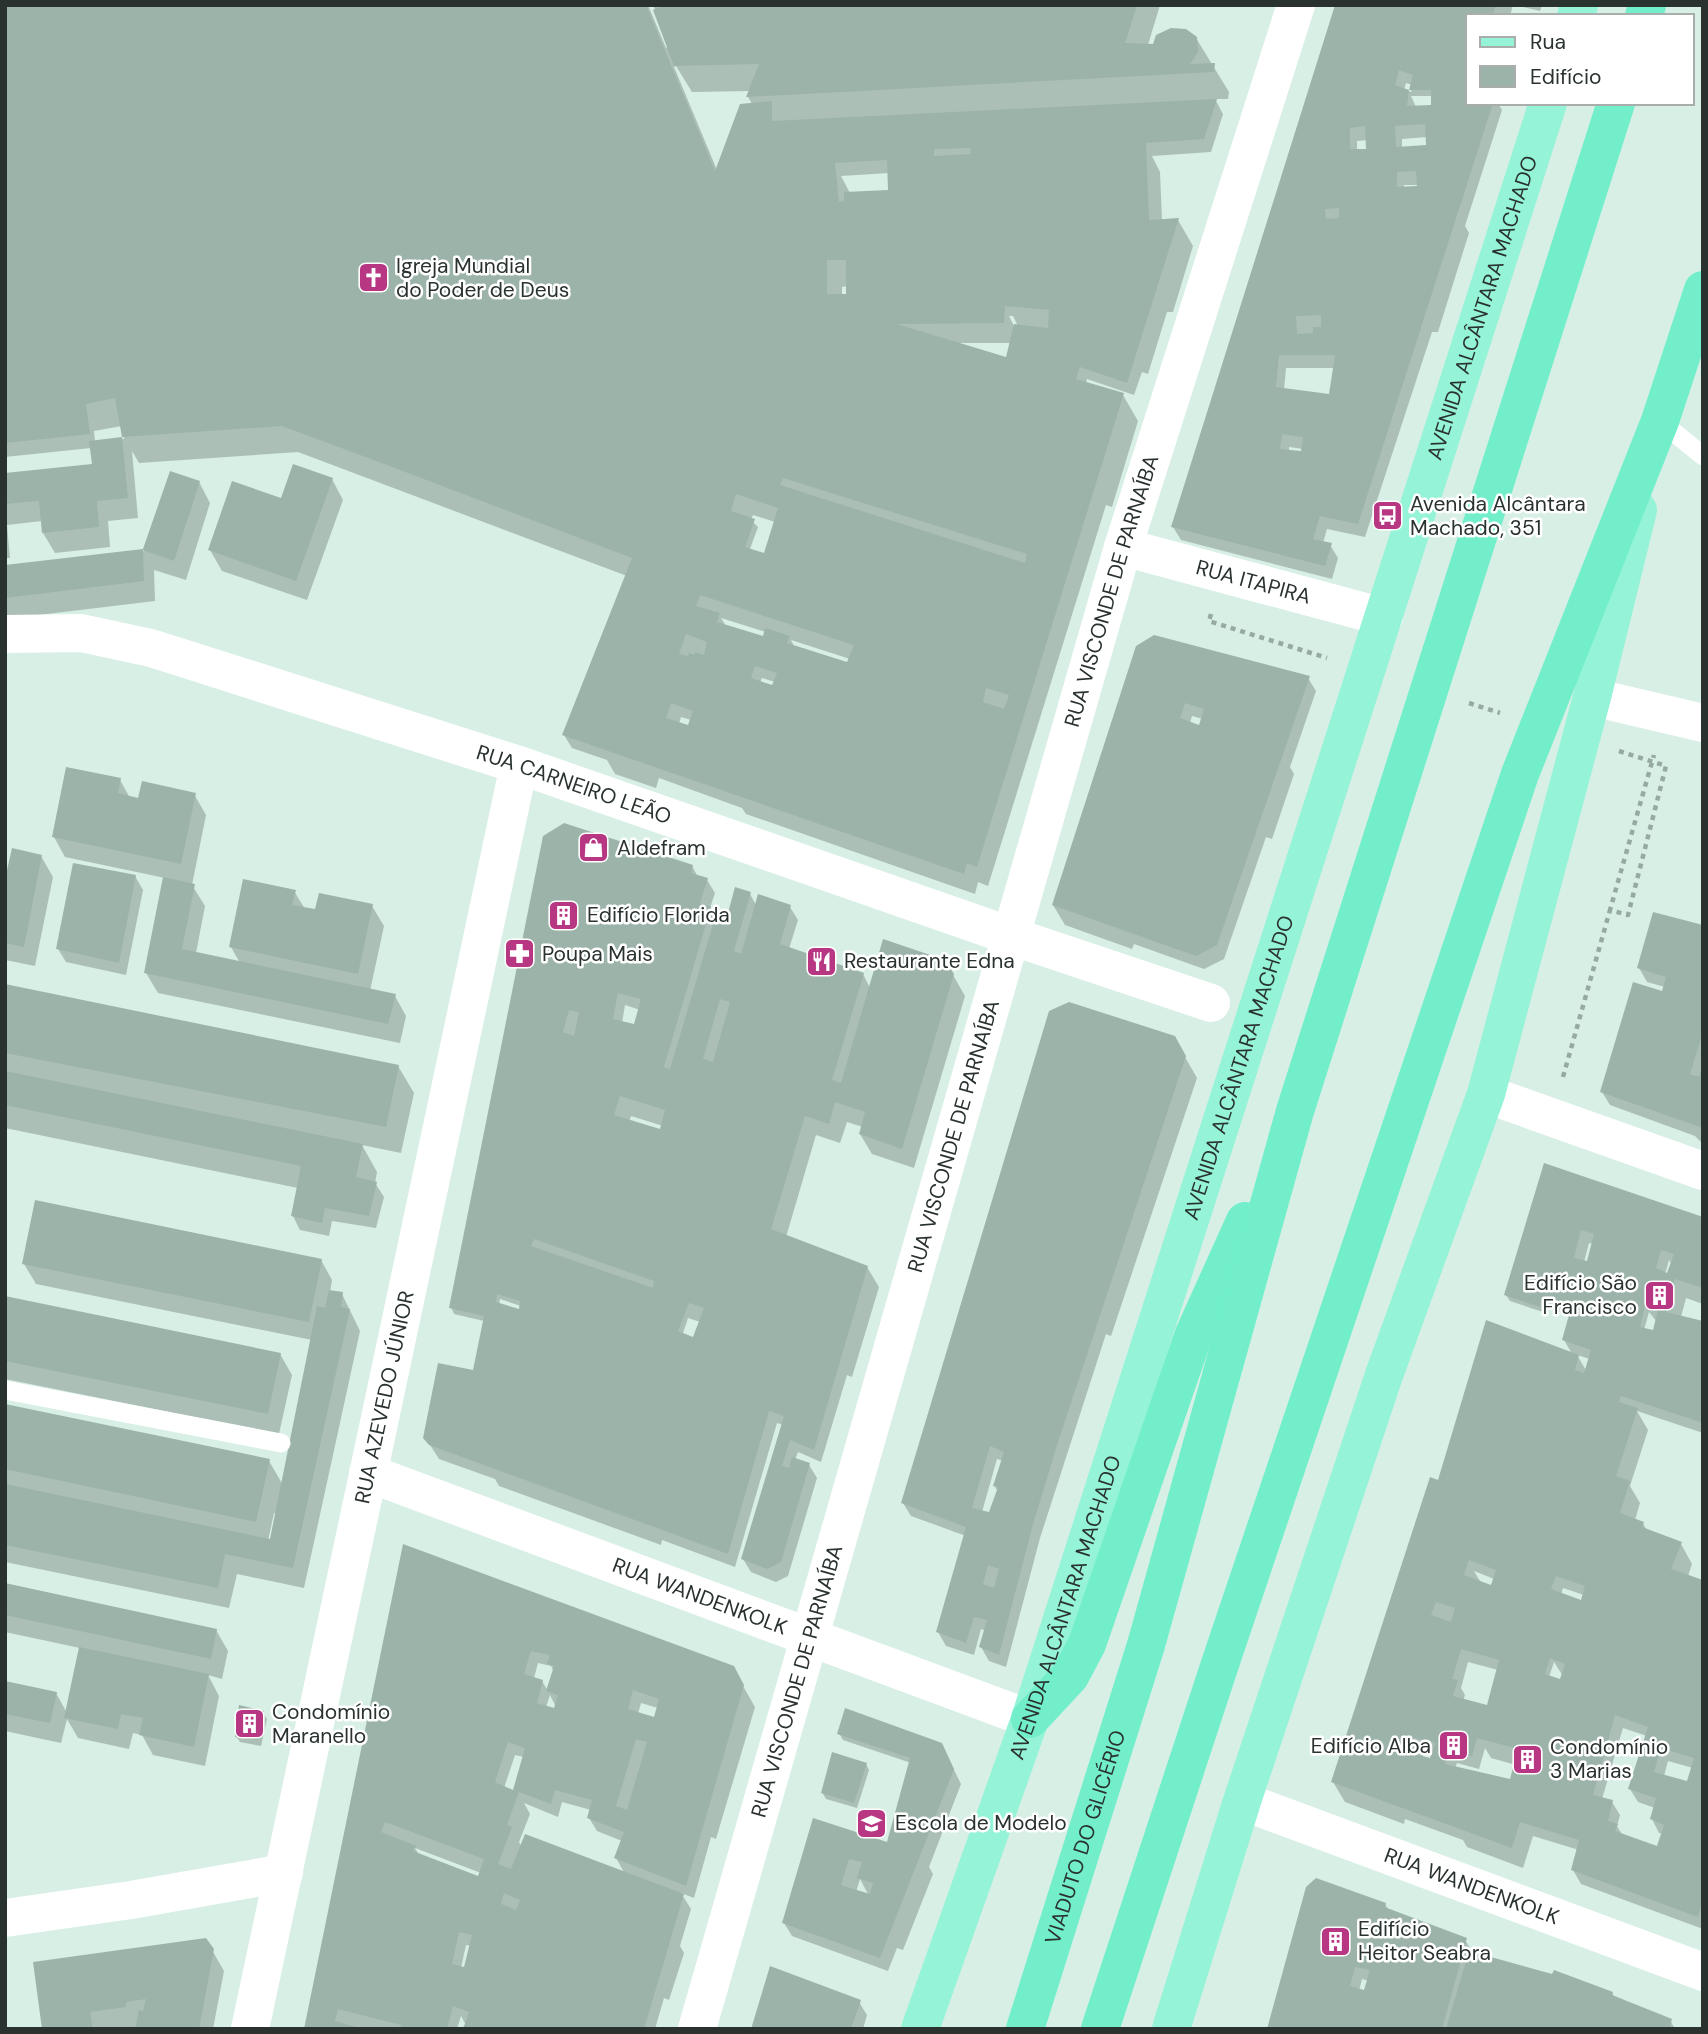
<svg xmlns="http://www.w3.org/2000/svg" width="1708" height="2034" viewBox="0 0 1708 2034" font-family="'DM Sans',sans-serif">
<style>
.shadow{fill:#0003;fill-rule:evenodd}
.building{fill:#9cb3a9;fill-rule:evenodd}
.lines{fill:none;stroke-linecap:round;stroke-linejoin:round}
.path{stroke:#97aaa2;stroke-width:4.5;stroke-dasharray:5 5;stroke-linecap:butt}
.service{stroke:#fff;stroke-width:19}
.minor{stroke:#fff;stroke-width:38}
.tertiary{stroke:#fff;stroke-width:38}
.primary{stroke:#95f3d7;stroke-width:38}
.trunk{stroke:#72efca;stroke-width:38}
.labels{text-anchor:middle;stroke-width:5;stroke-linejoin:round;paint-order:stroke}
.poi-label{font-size:21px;fill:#29322f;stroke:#fff;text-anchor:start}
.street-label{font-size:21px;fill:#29322f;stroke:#fff}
</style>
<rect width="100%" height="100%" fill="#d7efe5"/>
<path class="shadow" d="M5 5H648L666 48 669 46 653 5H1160L1148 45 1196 38 1229 92 1228 99H1215L1223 114 1211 152 1152 156 1160 172 1162 221 1178 220 1193 246 1173 312H1167L1148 374 1142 372 1134 395 1087 379 1086 384 1123 395 1138 421 1112 507 1106 505 988 886 978 882 975 894 746 814 742 808 659 778 656 788 615 774 607 760 572 748 564 735 627 576 298 452 139 463 132 451 138 518 108 521 110 547 55 553 43 533 42 521 7 525 10 558H5V475L93 465 91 448 5 457ZM676 66 692 92 751 91 748 97 752 104 717 170 674 67ZM889 173 890 191 850 193 841 176ZM848 286V295H842V287ZM1009 316H1013L1018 326H1014ZM958 343H1011L1007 359ZM122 426 124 439 95 442 94 431ZM753 515 775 522 765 555 750 549 758 527 751 520ZM721 618 766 632 764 639 726 626ZM791 640 850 659 848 667 795 648ZM762 678 775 682 771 687 760 683ZM681 717 691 720 689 727 679 724Z
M1337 5H1513L1510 16H1468V103H1498L1502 110 1465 226 1469 233 1438 332H1432L1365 537 1327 529 1323 543 1330 545 1338 558 1332 579 1181 540 1173 527ZM1406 83 1413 85 1411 92 1404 90ZM1411 96H1433V106L1416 107ZM1427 137V147L1402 148V139ZM1368 140V150L1357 151V141ZM1404 185H1419V188L1404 189ZM1286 368H1335L1330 396 1284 390ZM1289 447 1303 449 1302 453 1289 452Z
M1515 5H1542L1540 11Z
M171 473 199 482 210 503 186 580 154 570 155 601 5 619V566L144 551Z
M332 479 343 500 307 600 222 571 210 550 282 500Z
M1308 678 1316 691 1290 767 1294 774 1272 839 1266 837 1224 959 1204 969 1134 944 1132 949 1065 925 1053 905 1119 701ZM1192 716 1203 719V728L1190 723Z
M120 780 130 798 140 800 194 794 206 815 192 885 205 906 196 953 240 963 231 947 294 891 305 909 317 911 372 906 384 926 370 991 395 996 406 1016 400 1043 158 993 146 973 165 878 65 857 54 837Z
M545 837 692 866 698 877 707 880 715 893 710 908 717 919 729 916 750 894 756 905 790 907 798 920 789 949 863 974 870 988 953 975 965 996 914 1168 872 1154 860 1134 863 1127 847 1122 840 1143 816 1135 786 1237 867 1267 879 1287 852 1377 847 1375 821 1462 798 1452 795 1460 809 1465 817 1478 788 1576 776 1582 751 1572 743 1559 783 1425 777 1423 735 1567 662 1540 661 1545 499 1486 495 1479 439 1459 425 1437 474 1372 484 1321 454 1314 451 1307ZM625 1005 640 1010 635 1026 622 1023ZM631 1116 663 1126 661 1132 629 1122ZM500 1299 521 1306 520 1311 499 1305ZM688 1318 700 1322 696 1341 682 1336Z
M41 856 53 877 35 966 5 960V887Z
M135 876 143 890 126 975 66 962 58 949Z
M1703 927V1144L1695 1136 1610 1105 1602 1092 1663 993 1665 987 1647 982 1639 968Z
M5 986 398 1066 414 1093 401 1153 362 1145 377 1172 375 1183 384 1197 376 1228 332 1221 329 1236 300 1230 293 1216 298 1188 5 1128Z
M1174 1038 1197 1078 1111 1336 1106 1334 1040 1538 1006 1667 989 1661 981 1647 986 1631 981 1629 974 1655 946 1646 938 1632 966 1536 911 1516 903 1503ZM997 1459 1003 1461 994 1485 998 1492 990 1514 982 1512Z
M1545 1166 1703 1219V1304L1686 1298 1681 1317 1703 1323V1433L1637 1411 1648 1430 1630 1486 1640 1503 1635 1520 1643 1523 1647 1531 1681 1544 1692 1564 1688 1576 1703 1582V1929L1581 1884 1573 1870 1579 1850 1533 1836 1523 1868 1467 1847 1463 1840 1405 1819 1404 1824 1345 1802 1333 1782 1442 1483 1572 1354 1564 1340 1571 1315 1552 1310 1545 1299 1543 1312 1510 1301 1506 1295ZM1589 1243 1593 1244 1588 1263 1584 1262ZM1669 1260 1672 1265 1664 1278ZM1649 1312 1657 1322 1655 1332 1644 1330ZM1577 1355 1590 1359 1587 1372ZM1474 1571 1494 1579 1492 1587 1480 1581ZM1563 1588 1584 1595 1582 1602 1561 1595ZM1468 1662 1498 1670 1488 1707 1463 1701 1465 1695 1461 1688ZM1554 1662 1563 1676 1561 1681 1549 1677ZM1623 1728 1647 1736 1630 1789 1638 1802 1655 1808 1652 1819 1659 1833 1663 1834 1658 1848 1623 1836 1617 1826 1620 1815 1612 1802 1602 1799ZM1485 1748 1491 1758 1516 1765 1511 1782 1455 1768 1457 1763 1479 1769ZM1424 1751 1434 1753 1432 1760 1422 1758ZM1668 1761 1693 1768 1689 1784 1664 1776Z
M321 1260 332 1280 330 1292 342 1294 360 1331 304 1588 237 1574 229 1608 5 1562V1406L269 1461 283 1485 312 1340 36 1284 24 1264ZM274 1513 277 1514 271 1541H268Z
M5 1298 280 1354 292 1375 279 1434 5 1379Z
M404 1546 732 1667 755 1707 716 1839 711 1837 694 1898 681 1893 691 1909 680 1946 684 1953 669 2000 664 1998 655 2029H465L466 2025 461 2016 457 2029H306ZM538 1663 551 1666 554 1672 548 1691 542 1681 534 1678ZM550 1695 555 1705V1710L546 1707ZM641 1703 658 1708 655 1719 638 1714ZM515 1755 524 1757 514 1792 504 1788ZM562 1802 591 1810 589 1818 597 1831 622 1841 616 1858 625 1874 522 1847 519 1842 530 1814 524 1803 558 1817ZM415 1848 481 1873 479 1878 419 1855ZM466 1945 471 1946 464 1972 461 1968Z
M5 1585 216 1630 228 1651 222 1679 208 1675 219 1696 205 1766 153 1755 142 1735 133 1733 129 1749 78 1738 67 1719 61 1743 5 1731V1683L56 1693 67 1713 80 1648 5 1632Z
M263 1713 267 1719 261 1746 240 1742 236 1736Z
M839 1733 941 1744 961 1784 929 1867 933 1874 903 1950 897 1948 888 1971 792 1936 784 1923 814 1820 888 1843 911 1763 843 1740ZM860 1879 869 1896 856 1892Z
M866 1764 869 1770 857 1808 826 1799 822 1792Z
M1385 1904 1389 1911 1465 1940 1474 1954 1612 1993 1615 1998 1670 2020 1675 2029H1270ZM1362 1979 1369 1981 1365 1993 1359 1991Z
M212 1950 224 1971 213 2029H137V2027L44 2029Z
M859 2002 867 2015 863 2029H753Z"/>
<path class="building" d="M5 5H646L715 171 740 104 772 101V121L1217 99 1204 139 1146 143 1149 220 1179 218 1127 383 1080 367 1076 379 1124 393 977 867 967 863 964 874 562 735 632 558 387 465 282 426 122 437 128 498 97 501 99 527 42 533 39 501 5 504V473L92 464 89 441 122 437 115 398 86 404 90 434 5 443ZM970 148 971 154 934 156V149ZM887 160 888 190 844 192V201L839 202 835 163ZM827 260H846V294H827ZM1005 306 1049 310 1048 328 1014 324 1006 357 897 324 1004 323ZM783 478 1027 554 1025 563 780 485ZM736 494 778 508 764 553 745 547 755 519 731 511ZM700 595 854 645 847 662 787 643 790 636 765 628 763 636 717 622 720 613 696 606ZM686 634 707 642 704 655 695 652 694 655 689 653 688 656 679 654ZM755 666 777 673 772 685 751 678ZM986 688 1009 695 1004 709 983 702ZM671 703 693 711 688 725 666 718Z
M664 5H1137L1125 43 1153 44 1156 35 1171 28 1186 29 1197 37 1198 52 1190 64 1215 63 1214 72 746 97 759 64 674 66 653 10Z
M1335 5H1496L1492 16H1468V103H1493L1358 524 1320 516 1313 539 1332 543 1325 566 1171 527ZM1399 70 1413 75 1409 90 1395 85ZM1409 90H1431V105L1407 106ZM1425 124 1426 145 1396 147 1395 126ZM1365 126 1366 149H1350V128ZM1416 171 1417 186 1397 187V172ZM1339 208V218L1326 219 1325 209ZM1321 315V327H1313V333L1297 334 1296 316ZM1279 355H1335L1329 394 1276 387ZM1282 434 1303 437 1301 451 1280 449Z
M293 464 333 478 296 581 208 550 232 481 281 498Z
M170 471 200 481 174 561 143 550 144 581 5 598V565L143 549Z
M1154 635 1310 676 1217 945 1196 956 1052 905 1136 646ZM1185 703 1204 709 1199 725 1180 718Z
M66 767 121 778 118 793 138 798 142 781 196 793 181 864 52 837Z
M564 823 693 865 691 873 708 878 700 903 711 907 664 1067 666 1068 670 1069 717 911 728 913 735 887 751 892 734 951 741 954 758 894 791 905 780 944 864 973 832 1080 841 1083 883 939 945 960 954 974 902 1149 859 1134 865 1112 835 1102 829 1124 805 1116 771 1229 868 1266 814 1450 790 1440 782 1466 789 1468 792 1457 810 1463 781 1562 767 1569 741 1559 784 1416 769 1411 728 1554 429 1445 423 1438 438 1363 473 1370 484 1316 449 1308 543 836ZM618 993 641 999 634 1024 613 1019ZM720 999 730 1002 713 1062 703 1059ZM569 1010 579 1012 574 1036 563 1032ZM620 1096 665 1110 660 1129 614 1115ZM534 1239 654 1281 653 1288 531 1246ZM497 1294 520 1301 519 1309 496 1302ZM689 1303 704 1308 693 1337 678 1331Z
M12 848 42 855 24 947 5 943V879Z
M73 863 136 875 119 963 56 949Z
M163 877 195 884 182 949 396 994 388 1024 144 973Z
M243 879 296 890 292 905 315 909 319 893 373 904 358 974 229 947Z
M1653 912 1703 925V1032L1690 1074 1699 1077 1703 1066V1128L1600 1092 1633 982 1662 991 1666 977 1637 968Z
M5 984 399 1065 386 1127 5 1053Z
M1069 1002 1175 1036 1186 1056 1059 1439 1033 1524 999 1655 979 1647 987 1620 974 1617 966 1643 936 1632 966 1527 901 1503 1049 1011ZM990 1446 1004 1452 993 1486 998 1487 989 1512 972 1508ZM988 1565 999 1569 994 1588 983 1584Z
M5 1071 363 1144 356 1177 377 1182 369 1216 325 1208 322 1223 291 1216 301 1166 5 1105Z
M1544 1163 1703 1217V1288L1675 1279 1666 1312 1703 1321V1423L1621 1396 1619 1402 1638 1408 1616 1476 1630 1481 1620 1513 1644 1522 1642 1527 1682 1542 1671 1569 1703 1580V1899L1698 1917 1571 1870 1579 1840 1520 1822 1512 1848 1331 1782 1430 1477 1438 1480 1486 1320 1579 1355 1575 1370 1584 1373 1591 1350 1562 1340 1572 1304 1542 1297 1540 1307 1504 1295ZM1581 1230 1594 1234 1587 1261 1574 1258ZM1661 1250 1674 1254 1667 1273 1656 1268ZM1645 1306 1658 1310 1653 1330 1640 1327ZM1469 1560 1496 1570 1491 1585 1464 1575ZM1556 1576 1585 1586 1581 1600 1551 1589ZM1436 1602 1455 1608 1451 1622 1431 1615ZM1461 1649 1499 1660 1487 1705 1453 1696 1458 1680 1452 1679ZM1550 1658 1565 1664 1560 1679 1545 1674ZM1615 1715 1648 1727 1628 1789 1656 1798 1650 1819 1664 1825 1657 1846 1615 1831 1618 1824 1608 1821 1613 1800 1593 1795ZM1411 1737 1435 1743 1430 1758 1407 1752ZM1477 1738 1518 1749 1510 1779 1445 1764 1449 1750 1472 1756ZM1661 1748 1694 1758 1687 1781 1654 1772Z
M35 1200 322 1259 309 1322 22 1264Z
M329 1290 343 1292 341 1307 350 1309 293 1568 225 1554 218 1588 5 1545V1484L270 1539 317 1306 325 1308Z
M5 1296 281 1353 268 1414 5 1361Z
M5 1404 270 1459 256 1522 5 1469Z
M403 1544 734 1666 744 1685 686 1886 614 1858 624 1832 587 1818 592 1800 555 1790 551 1804 519 1792 507 1825 512 1827 498 1864 511 1869 525 1834 684 1894 644 2029H463L469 2012 453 2006 447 2029H400L401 2025 338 2009 335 2021 363 2029H304ZM531 1651 550 1655 547 1664 554 1666 546 1691 558 1695 554 1708 537 1703 543 1680 524 1674ZM633 1690 659 1699 654 1717 628 1709ZM636 1739 647 1742 627 1810 616 1806ZM508 1742 525 1748 513 1790 495 1782ZM385 1822 484 1859 478 1876 413 1851 416 1846 381 1832ZM504 1893 520 1900 516 1910 501 1904ZM459 1932 472 1935 464 1967 452 1964Z
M5 1583 217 1629 211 1659 5 1615Z
M79 1647 209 1674 194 1747 139 1735 143 1718 121 1714 118 1729 64 1718Z
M5 1681 57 1692 50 1723 5 1714Z
M239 1705 264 1711 258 1740 235 1737Z
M845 1708 942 1743 954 1769 880 1958 782 1923 813 1818 887 1842 910 1758 837 1734ZM849 1859 862 1862 857 1878 873 1883 870 1894 841 1885Z
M832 1752 867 1763 854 1803 821 1793Z
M1316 1878 1386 1903 1385 1907 1387 1908 1467 1938 1442 2029H1267L1306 1887ZM1355 1967 1370 1970 1364 1990 1350 1986Z
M206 1938 214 1949 199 2029H135L139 2010 143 2011 146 1999 126 2002V2007L90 2012 93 2029H42L33 1962Z
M1469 1951 1552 1974 1554 1970 1613 1992 1612 1995 1672 2019 1669 2029H1446Z
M770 1966 861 2000 851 2029H751Z"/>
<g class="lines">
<path class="path" d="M1211 614 1209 621 1327 658
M1469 703 1500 713
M1619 751 1666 766 1628 915 1610 910 1648 776 1654 755
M1563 1077 1610 910"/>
<path class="service" d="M1660 421 1703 456
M5 1390 281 1443"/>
<g class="minor">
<path id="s1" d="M1123 547 1384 617"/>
<path d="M1592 697 1703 723"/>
<path d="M1486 1094 1703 1171"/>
<path id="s2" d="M368 1473 1030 1719"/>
<path id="s3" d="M1242 1801 1703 1972"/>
<path d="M5 1918 131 1900 284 1873"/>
<path id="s4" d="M697 2029 1011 936 1211 1003"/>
</g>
<g class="tertiary">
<path id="s5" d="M5 634 81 633 151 648 519 765 1011 936 1123 547 1296 5"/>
<path id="s6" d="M250 2029 519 765"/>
</g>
<g class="primary">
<path d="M1576 16 1579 5"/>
<path id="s7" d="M920 2029 1030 1719 1548 103"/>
<path d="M1171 2029 1242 1801 1384 1375 1486 1094 1592 697 1638 510"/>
</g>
<g class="trunk">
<path d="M1644 16 1647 5"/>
<path d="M1030 1719 1070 1676 1087 1644 1194 1334 1245 1221"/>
<path id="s8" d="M1025 2029 1146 1645 1295 1111 1616 103"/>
<path d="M1100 2029 1221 1661 1520 774 1660 421 1703 290"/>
</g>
</g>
<defs>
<symbol id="church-square" viewBox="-11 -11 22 22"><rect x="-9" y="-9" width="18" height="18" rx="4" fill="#b73782" stroke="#fff"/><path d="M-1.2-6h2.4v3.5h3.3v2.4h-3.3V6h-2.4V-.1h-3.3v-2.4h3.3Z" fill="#fff"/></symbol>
<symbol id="bus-square" viewBox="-11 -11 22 22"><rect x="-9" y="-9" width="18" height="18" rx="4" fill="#b73782" stroke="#fff"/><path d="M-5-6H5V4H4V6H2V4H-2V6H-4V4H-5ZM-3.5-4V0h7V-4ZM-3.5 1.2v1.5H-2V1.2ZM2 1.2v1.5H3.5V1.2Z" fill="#fff"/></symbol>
<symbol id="shop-square" viewBox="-11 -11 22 22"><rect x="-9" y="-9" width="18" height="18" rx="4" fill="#b73782" stroke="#fff"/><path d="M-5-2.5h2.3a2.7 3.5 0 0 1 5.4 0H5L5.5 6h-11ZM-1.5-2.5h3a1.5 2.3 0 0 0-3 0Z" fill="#fff"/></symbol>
<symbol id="building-square" viewBox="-11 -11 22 22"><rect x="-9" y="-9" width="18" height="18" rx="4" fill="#b73782" stroke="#fff"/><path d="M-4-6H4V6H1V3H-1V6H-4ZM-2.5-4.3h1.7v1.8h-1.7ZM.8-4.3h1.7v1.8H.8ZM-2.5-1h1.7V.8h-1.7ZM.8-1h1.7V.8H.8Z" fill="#fff"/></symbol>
<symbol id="pharmacy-square" viewBox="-11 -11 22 22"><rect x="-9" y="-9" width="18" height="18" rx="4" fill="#b73782" stroke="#fff"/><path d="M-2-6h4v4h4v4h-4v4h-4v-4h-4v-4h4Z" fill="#fff"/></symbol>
<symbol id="restaurant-square" viewBox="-11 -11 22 22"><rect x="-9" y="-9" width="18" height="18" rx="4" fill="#b73782" stroke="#fff"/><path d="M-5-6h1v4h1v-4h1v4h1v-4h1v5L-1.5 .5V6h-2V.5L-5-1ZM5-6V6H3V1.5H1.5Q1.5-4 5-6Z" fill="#fff"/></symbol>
<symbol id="university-square" viewBox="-11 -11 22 22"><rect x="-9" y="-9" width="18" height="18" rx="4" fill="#b73782" stroke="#fff"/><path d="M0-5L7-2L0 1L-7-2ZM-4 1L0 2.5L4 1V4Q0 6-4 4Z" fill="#fff"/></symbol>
</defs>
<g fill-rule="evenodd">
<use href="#church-square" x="356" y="260" width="35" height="35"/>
<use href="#bus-square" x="1370" y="498" width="35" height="35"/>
<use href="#shop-square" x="576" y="830" width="35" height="35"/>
<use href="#building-square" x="546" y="898" width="35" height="35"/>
<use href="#pharmacy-square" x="502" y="936" width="35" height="35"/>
<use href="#restaurant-square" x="804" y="944" width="35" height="35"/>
<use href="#building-square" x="1642" y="1278" width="35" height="35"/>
<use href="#building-square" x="232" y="1706" width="35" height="35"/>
<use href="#building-square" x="1436" y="1728" width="35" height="35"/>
<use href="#building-square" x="1510" y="1742" width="35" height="35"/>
<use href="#university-square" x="854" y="1806" width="35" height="35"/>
<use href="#building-square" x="1318" y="1924" width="35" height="35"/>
</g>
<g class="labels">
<g class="poi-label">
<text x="396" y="273">Igreja Mundial<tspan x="396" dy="24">do Poder de Deus</tspan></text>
<text x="1410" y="511">Avenida Alcântara<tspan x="1410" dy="24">Machado, 351</tspan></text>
<text x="617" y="855">Aldefram</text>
<text x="587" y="922">Edifício Florida</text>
<text x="542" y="961">Poupa Mais</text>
<text x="844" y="968">Restaurante Edna</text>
<text x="1637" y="1290" text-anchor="end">Edifício São<tspan x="1637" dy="24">Francisco</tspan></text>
<text x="272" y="1719">Condomínio<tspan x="272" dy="24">Maranello</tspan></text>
<text x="1431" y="1753" text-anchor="end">Edifício Alba</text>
<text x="1550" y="1754">Condomínio<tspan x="1550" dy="24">3 Marias</tspan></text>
<text x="895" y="1830">Escola de Modelo</text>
<text x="1358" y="1936">Edifício<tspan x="1358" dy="24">Heitor Seabra</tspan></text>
</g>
<g class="street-label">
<text dy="7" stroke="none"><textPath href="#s7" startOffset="1811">AVENIDA ALCÂNTARA MACHADO</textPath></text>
<text dy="7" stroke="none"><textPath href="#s1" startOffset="135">RUA ITAPIRA</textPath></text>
<text dy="7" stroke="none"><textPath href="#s5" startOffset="1414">RUA VISCONDE DE PARNAÍBA</textPath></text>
<text dy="7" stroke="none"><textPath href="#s5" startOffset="592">RUA CARNEIRO LEÃO</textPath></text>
<text dy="7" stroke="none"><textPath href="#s7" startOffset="1013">AVENIDA ALCÂNTARA MACHADO</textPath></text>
<text dy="7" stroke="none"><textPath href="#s4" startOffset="929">RUA VISCONDE DE PARNAÍBA</textPath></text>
<text dy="7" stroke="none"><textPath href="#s6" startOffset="646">RUA AZEVEDO JÚNIOR</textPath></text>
<text dy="7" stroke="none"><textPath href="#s2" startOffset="354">RUA WANDENKOLK</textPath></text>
<text dy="7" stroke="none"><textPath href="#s7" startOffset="446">AVENIDA ALCÂNTARA MACHADO</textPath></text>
<text dy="7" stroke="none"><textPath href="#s4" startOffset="362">RUA VISCONDE DE PARNAÍBA</textPath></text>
<text dy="7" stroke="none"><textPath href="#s8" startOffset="201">VIADUTO DO GLICÉRIO</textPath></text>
<text dy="7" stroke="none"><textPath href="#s3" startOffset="245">RUA WANDENKOLK</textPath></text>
</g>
</g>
<rect width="1708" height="2034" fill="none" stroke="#29322f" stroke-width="14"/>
<rect x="1466" y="14" width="228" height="91" fill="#ffffff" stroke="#a9adac" stroke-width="2"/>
<rect x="1480" y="37" width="35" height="10" fill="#95f3d7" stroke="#a9adac" stroke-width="2"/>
<text x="1530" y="49" font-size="21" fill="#29322f">Rua</text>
<rect x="1480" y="66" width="35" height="21" fill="#9cb3a9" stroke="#a9adac" stroke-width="2"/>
<text x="1530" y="84" font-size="21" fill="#29322f">Edifício</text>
</svg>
